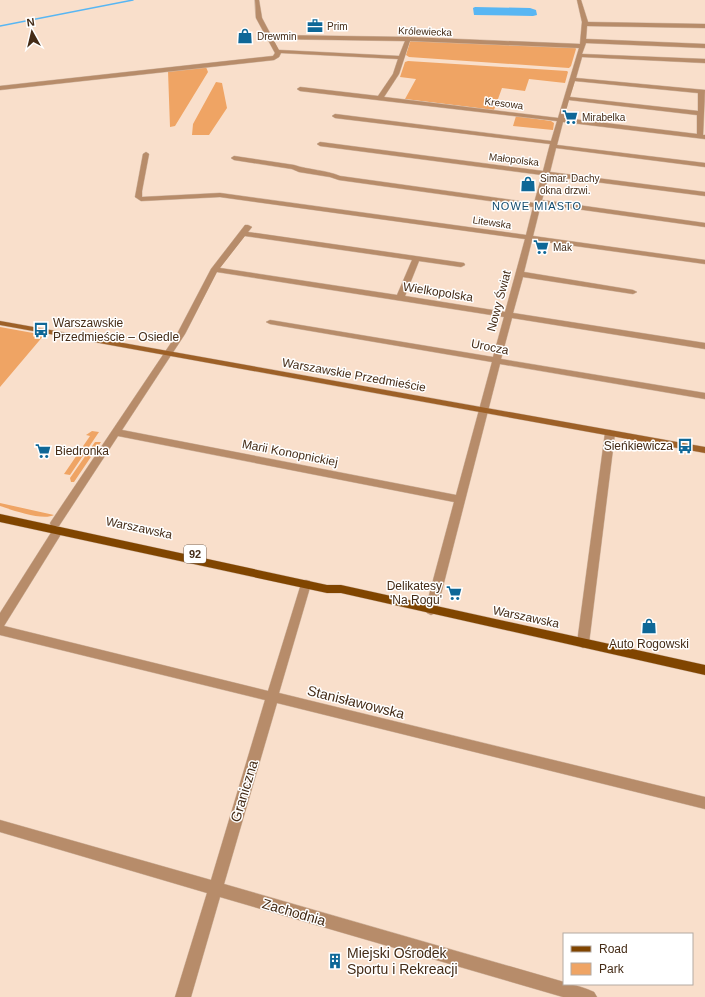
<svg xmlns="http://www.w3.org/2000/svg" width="705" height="997" viewBox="0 0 705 997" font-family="Helvetica,sans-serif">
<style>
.green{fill:#efa464}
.water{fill:#58b6f3}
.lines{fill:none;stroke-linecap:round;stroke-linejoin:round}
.stream{stroke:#58b6f3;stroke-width:1.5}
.street-casing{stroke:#d5bba7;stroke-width:1}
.secondary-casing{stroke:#d5bba7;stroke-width:1}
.primary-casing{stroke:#d5bba7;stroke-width:1}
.street{fill:#b78c6a;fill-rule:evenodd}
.secondary{fill:#9d6027;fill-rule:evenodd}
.primary{fill:#804500;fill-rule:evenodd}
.labels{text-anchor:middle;stroke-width:3;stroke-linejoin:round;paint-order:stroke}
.far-poi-label{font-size:10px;fill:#442b16;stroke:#fff;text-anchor:start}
.far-street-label{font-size:10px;fill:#442b16;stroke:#fff}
.far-neighbourhood-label{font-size:11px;letter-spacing:1px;fill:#144c6e;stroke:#fff}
.shield{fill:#fff;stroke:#7c6b5c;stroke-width:1}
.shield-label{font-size:11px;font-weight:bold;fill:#442b16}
.street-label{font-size:12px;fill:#442b16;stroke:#fff}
.poi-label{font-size:12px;fill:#442b16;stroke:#fff;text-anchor:start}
.near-street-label{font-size:14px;fill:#442b16;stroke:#fff}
.near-poi-label{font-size:14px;fill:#442b16;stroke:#fff;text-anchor:start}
</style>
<rect width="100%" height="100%" fill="#f9dfcb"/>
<path class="green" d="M411 41 575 47 576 49 571 66 569 68 409 57 406 55 410 42H409Z
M408 61 567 71 568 72 565 83 529 79 525 91 502 88 494 110 405 99 416 79 400 77 405 62Z
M206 67 208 72 175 126 170 127 168 71Z
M216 82 222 83 227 108 209 135H192L193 124Z
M516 116 551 121 554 123 553 130 513 126Z
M0 327 44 335 0 387Z
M92 431 99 432 70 475 64 474 90 436 86 435Z
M95 442H101L74 482H71L70 478Z
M0 503 54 515C43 521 12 510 0 506Z"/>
<path class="water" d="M475 7 530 8 536 10 537 15 533 16 474 15 473 8Z"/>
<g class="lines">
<path class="stream" d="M0 26 133 0"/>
<defs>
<path id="street" d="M255 0H259L262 18 271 35 408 37 580 44 582 22 577 0H581L588 22 705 24V28L587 26 586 39 705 44V48L586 43 582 54 705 59V63L582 57 576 78 705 90 703 135H705V139L563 122 557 145 705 163V167L556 148 550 172 705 192V196L549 176 542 200 705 223V227L541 204 533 236 705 260V264L532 240 524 272 633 290 637 292 633 294 523 277 513 313 705 343V349L512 318 501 359 705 393V399L500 364 437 610 435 613 431 615 427 613 425 610 454 502 118 436 59 526H51L50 523 177 334 211 269 245 225H248L252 227 248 232 464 263 465 265 461 267 419 261 405 296 505 312 525 239 220 197 141 201 135 197 143 154 146 152 149 154 142 191V197L220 193 526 235 533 207 339 180 330 177 299 172 292 169 234 160 231 158 234 156 294 165C309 170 326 170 340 176L534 203 542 175 320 146 317 144 320 142 543 171 550 144 335 118 332 116 335 114 551 141 557 121 300 91 297 89 300 87 378 96 393 74 398 59 281 53 279 57 274 60 0 90V86L273 56 275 53 256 18ZM273 39 405 41 399 56 279 50ZM410 41 579 48 558 118 384 97 399 74ZM575 81 698 93V111L570 97ZM569 100 697 115V134L564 118ZM245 236 412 260 397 295 220 268ZM217 272 504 317 493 357 270 320 266 322 270 324 492 362 456 495 122 430 185 334Z
M610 430 615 433 589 643 587 646 583 648 579 646 577 643 605 433Z
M58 527 62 528 63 531 4 626 268 691 301 584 302 581 306 580 310 581 311 584 279 693 705 797V809L277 703 224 884 564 982V984C574 984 585 988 594 992L597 997H563L220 897 191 997H175L207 893 0 832V820L211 880 265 700 0 635V613L54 528Z"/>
<path id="secondary" d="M0 321 705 447V453L0 325Z"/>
<path id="primary" d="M0 514 327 585H341L705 665V675L341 593H327L0 522Z"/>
</defs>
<use href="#street" class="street-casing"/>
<use href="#secondary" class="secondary-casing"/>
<use href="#primary" class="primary-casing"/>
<use href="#street" class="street"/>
<use href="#secondary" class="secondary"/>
<use href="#primary" class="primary"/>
</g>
<defs>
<symbol id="office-bare" viewBox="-9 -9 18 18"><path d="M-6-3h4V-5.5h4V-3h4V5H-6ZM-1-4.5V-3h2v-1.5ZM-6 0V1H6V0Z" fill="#0e6797" stroke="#fff" stroke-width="2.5" paint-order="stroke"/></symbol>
<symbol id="shop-bare" viewBox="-9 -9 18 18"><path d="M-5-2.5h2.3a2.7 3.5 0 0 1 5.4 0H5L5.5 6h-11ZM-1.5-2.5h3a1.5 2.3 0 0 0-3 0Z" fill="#0e6797" stroke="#fff" stroke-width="2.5" paint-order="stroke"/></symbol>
<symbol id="supermarket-bare" viewBox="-9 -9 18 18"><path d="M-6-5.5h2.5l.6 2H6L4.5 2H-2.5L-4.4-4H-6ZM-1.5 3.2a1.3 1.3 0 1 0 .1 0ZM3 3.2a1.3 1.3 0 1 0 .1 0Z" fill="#0e6797" stroke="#fff" stroke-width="2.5" paint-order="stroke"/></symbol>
<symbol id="bus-bare" viewBox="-9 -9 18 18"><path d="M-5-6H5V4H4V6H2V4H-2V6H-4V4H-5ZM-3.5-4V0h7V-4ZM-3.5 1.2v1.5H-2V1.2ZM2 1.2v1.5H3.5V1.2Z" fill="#0e6797" stroke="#fff" stroke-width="2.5" paint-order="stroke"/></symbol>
<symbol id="building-bare" viewBox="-9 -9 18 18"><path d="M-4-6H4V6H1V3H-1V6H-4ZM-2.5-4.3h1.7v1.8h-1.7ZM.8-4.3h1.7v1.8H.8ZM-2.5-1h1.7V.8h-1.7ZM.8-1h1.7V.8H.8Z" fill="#0e6797" stroke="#fff" stroke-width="2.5" paint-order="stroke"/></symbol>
</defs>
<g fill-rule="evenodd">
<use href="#office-bare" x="304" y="15" width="22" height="22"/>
<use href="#shop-bare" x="234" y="25" width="22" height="22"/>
<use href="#supermarket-bare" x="559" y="106" width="22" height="22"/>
<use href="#shop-bare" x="517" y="173" width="22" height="22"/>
<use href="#supermarket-bare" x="530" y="236" width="22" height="22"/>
<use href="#bus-bare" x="30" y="319" width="22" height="22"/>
<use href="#bus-bare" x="674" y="435" width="22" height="22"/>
<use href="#supermarket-bare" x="32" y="440" width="22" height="22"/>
<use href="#supermarket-bare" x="443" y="582" width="22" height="22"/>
<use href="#shop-bare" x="638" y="615" width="22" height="22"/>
<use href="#building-bare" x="324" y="950" width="22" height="22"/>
</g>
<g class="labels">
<g class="far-poi-label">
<text x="327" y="30">Prim</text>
<text x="257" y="40">Drewmin</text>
<text x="582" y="121">Mirabelka</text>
<text x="540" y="182">Simar. Dachy<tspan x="540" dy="12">okna drzwi.</tspan></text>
<text x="553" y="251">Mak</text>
</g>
<g class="far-street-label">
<text transform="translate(425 31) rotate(2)" y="4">Królewiecka</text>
<text transform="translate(504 103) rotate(7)" y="4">Kresowa</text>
<text transform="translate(514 159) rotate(7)" y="4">Małopolska</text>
<text transform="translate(492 222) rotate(8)" y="4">Litewska</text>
</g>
<g class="far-neighbourhood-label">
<text x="537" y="210">NOWE MIASTO</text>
</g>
<rect class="shield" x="184" y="545" width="22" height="18" rx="3"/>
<g class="shield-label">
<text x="195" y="558">92</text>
</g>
<g class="street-label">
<text transform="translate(438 292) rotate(9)" y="4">Wielkopolska</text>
<text transform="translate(499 301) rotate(-75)" y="4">Nowy Świat</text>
<text transform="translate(490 347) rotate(11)" y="4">Urocza</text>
<text transform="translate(354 375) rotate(10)" y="4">Warszawskie Przedmieście</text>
<text transform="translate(290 453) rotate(11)" y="4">Marii Konopnickiej</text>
<text transform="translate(139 528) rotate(12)" y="4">Warszawska</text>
<text transform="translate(526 617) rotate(12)" y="4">Warszawska</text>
</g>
<g class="poi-label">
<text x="53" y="327">Warszawskie<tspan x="53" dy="14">Przedmieście – Osiedle</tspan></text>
<text x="673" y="450" text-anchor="end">Sieńkiewicza</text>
<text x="55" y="455">Biedronka</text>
<text x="442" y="590" text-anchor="end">Delikatesy<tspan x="442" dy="14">'Na Rogu'</tspan></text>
<text x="649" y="648" text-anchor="middle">Auto Rogowski</text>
</g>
<g class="near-street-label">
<text transform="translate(356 702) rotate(14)" y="5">Stanisławowska</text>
<text transform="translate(244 791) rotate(-73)" y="5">Graniczna</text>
<text transform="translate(294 912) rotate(16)" y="5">Zachodnia</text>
</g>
<g class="near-poi-label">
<text x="347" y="958">Miejski Ośrodek<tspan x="347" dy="16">Sportu i Rekreacji</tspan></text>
</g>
</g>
<rect x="563" y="933" width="130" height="52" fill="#ffffff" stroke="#b4aaa2"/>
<rect x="571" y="946" width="20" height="6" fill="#804500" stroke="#b4aaa2"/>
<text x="599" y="953" font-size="12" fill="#442b16">Road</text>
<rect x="571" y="963" width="20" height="12" fill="#efa464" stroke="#b4aaa2"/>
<text x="599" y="973" font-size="12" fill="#442b16">Park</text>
<g transform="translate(32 32) rotate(352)" stroke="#ffffff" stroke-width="3" paint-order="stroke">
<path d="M0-3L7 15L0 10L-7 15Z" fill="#442b16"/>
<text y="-6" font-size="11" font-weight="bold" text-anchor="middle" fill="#442b16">N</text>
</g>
</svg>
